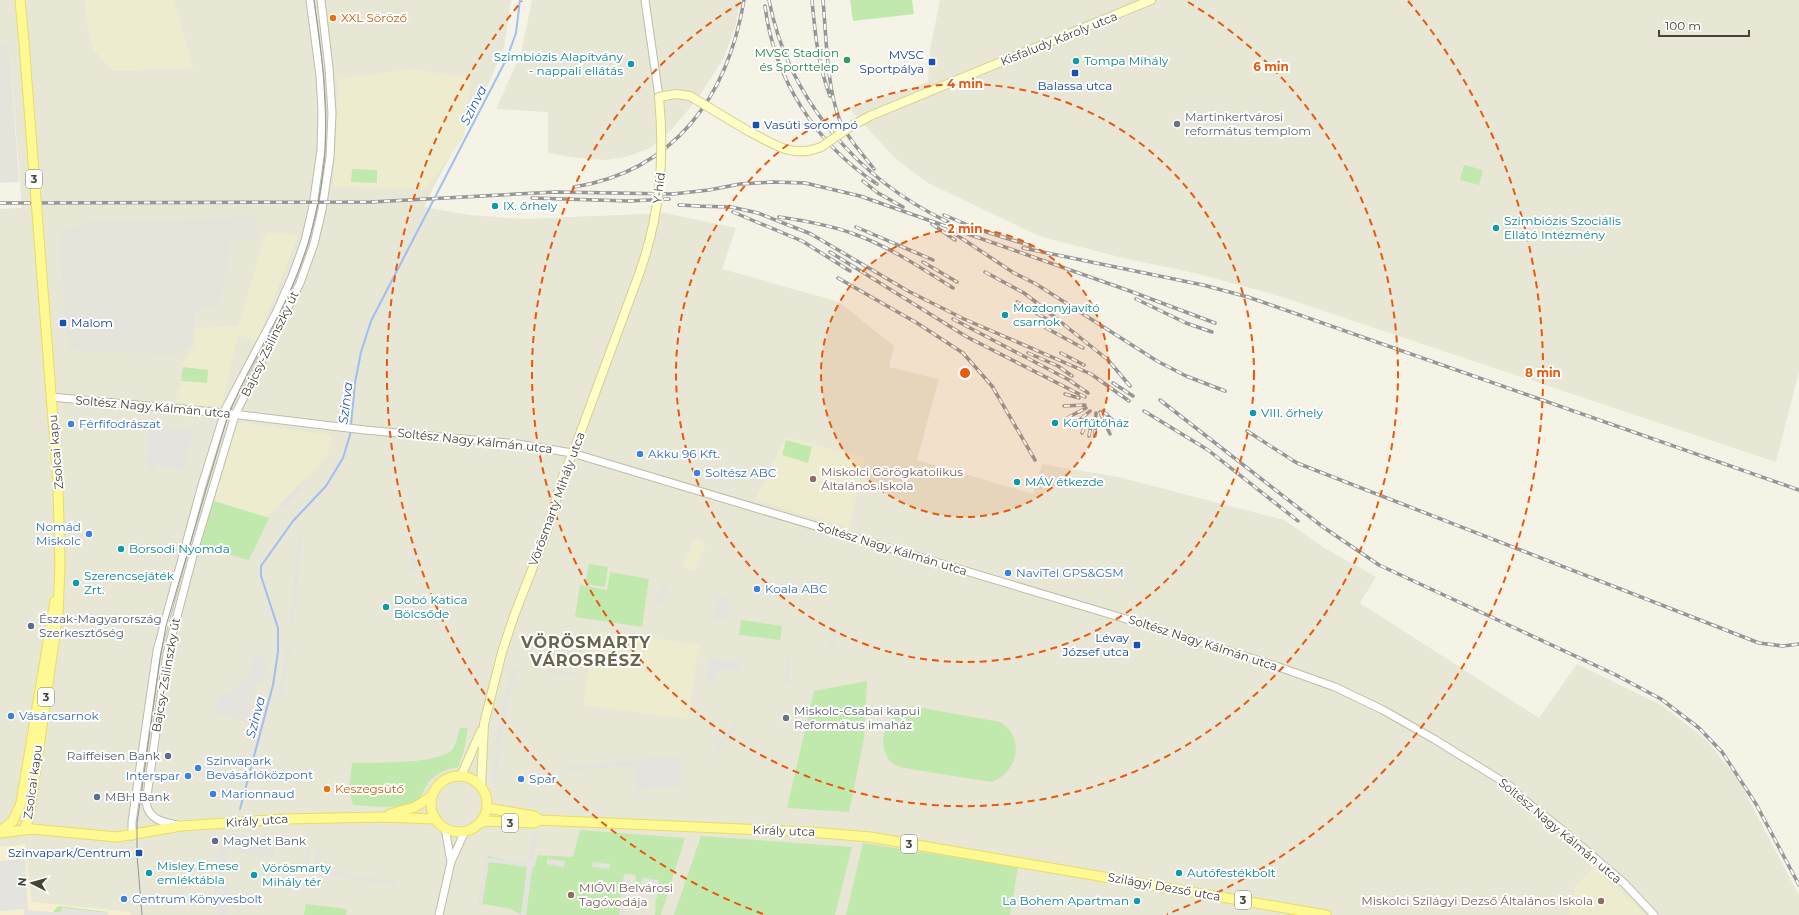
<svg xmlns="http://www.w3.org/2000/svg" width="1799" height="915" viewBox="0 0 1799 915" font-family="Montserrat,sans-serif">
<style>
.residential{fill:#e8e6d4;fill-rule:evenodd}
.commercial{fill:#f6efd0}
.industrial{fill:#e6e3db}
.education{fill:#edeccf}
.green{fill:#c1e9ad}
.parking{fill:#e4e3de}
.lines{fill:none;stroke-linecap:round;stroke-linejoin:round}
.stream{stroke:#a0bef3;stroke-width:2}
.tertiary-casing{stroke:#bfbda8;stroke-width:9}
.secondary-casing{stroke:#d2d092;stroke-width:10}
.primary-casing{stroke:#e8de60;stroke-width:11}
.tertiary{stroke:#fff;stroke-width:7}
.secondary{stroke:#fffec5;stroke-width:8}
.primary{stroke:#fff994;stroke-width:9}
.tram{stroke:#969696;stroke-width:1}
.rail-casing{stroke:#969696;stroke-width:3.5}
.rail{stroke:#fff;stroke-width:2;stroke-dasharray:6;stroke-linecap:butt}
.secondary-bridge-casing{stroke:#d2d092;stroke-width:10;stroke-linecap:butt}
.primary-bridge-casing{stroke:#e8de60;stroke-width:11;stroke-linecap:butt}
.secondary-bridge{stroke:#fffec5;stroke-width:8}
.primary-bridge{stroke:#fff994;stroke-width:9}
.ring{fill:none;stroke:#e8590c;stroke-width:2;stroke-dasharray:7 5}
.food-dot{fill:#e8710a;stroke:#fff;stroke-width:1.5}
.leisure-dot{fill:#2e9e5b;stroke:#fff;stroke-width:1.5}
.culture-dot{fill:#0f9aa8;stroke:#fff;stroke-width:1.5}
.transit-dot{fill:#1a4fb4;stroke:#fff;stroke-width:1.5}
.worship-dot{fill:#6b7280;stroke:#fff;stroke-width:1.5}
.shop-dot{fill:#3f7fe0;stroke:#fff;stroke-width:1.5}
.education-dot{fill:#8d6e63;stroke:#fff;stroke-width:1.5}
.service-dot{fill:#5c6f8a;stroke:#fff;stroke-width:1.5}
.labels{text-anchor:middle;stroke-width:4;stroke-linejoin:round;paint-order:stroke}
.shield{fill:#fff;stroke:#7e7c72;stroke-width:1}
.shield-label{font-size:11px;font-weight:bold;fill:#474435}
.food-label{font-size:12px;fill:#c56008;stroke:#fff;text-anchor:start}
.street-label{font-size:12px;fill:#474435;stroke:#fff}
.leisure-label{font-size:12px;fill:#27864d;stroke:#fff;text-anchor:end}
.transit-label{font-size:12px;fill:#164399;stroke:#fff;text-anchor:end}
.culture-label{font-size:12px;fill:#0d838f;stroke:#fff;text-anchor:start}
.worship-label{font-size:12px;fill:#5b616d;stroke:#fff;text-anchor:start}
.shop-label{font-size:12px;fill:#366cbe;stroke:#fff;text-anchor:start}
.education-label{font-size:12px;fill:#785e54;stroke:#fff;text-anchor:start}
.service-label{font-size:12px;fill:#4e5e75;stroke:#fff;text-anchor:start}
.water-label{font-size:13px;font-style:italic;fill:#2a5bb6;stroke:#fff}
.district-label{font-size:16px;font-weight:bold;letter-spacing:1px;fill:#6a654c;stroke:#fff}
.centre{fill:#e8590c;stroke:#fff;stroke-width:2}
.ring-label{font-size:12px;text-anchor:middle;font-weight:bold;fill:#e8590c;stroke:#fff;stroke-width:4;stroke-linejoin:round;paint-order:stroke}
</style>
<rect width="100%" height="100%" fill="#f4f3e6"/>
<path class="residential" d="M0 0H85L87 25 95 50 111 70 193 68 173 0H511L504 48 483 96 433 188 424 207 469 215 524 219 665 213 736 228 722 269 839 302 894 346 889 367 939 379 917 460 1033 494 1042 464 1118 477 1284 520 1326 549 1376 577 1360 603 1539 718 1577 664 1663 706 1706 740 1738 779 1799 896V915H0V209L22 208 9 43 0 44ZM87 222 232 241 221 305 196 311 192 347Z
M532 0H740L735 28 723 59 698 98 672 129 650 148 626 157 605 160 578 158 548 153V112L496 109 521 54Z
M940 0H1799V371L1776 462 1279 296 1195 273 1123 258 1039 236 926 182 895 158 849 108 928 82 930 50Z"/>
<path class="commercial" d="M25 844 32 902 131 912 130 915H0V847Z"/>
<path class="industrial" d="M9 43 19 182 0 183V44Z
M256 217 258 239 232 241 221 305 196 311 192 346 172 354 68 350 59 234 87 222Z
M299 485 302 489 283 508 279 504Z"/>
<path class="education" d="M85 0H173L193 68 111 70 96 51 87 25Z
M412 69 471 78 464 137 426 188 333 187 339 79Z
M266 233 298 235 257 341 238 335 222 404 218 407 176 402 177 390H180L183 362 195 344 194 328 238 326Z
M235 422 331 435 329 451 326 457 267 517 211 500Z
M786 437 865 458 849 528 755 500Z
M694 538 706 543 695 571 683 567Z
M594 631 699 644 688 719 583 705Z
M1594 867 1646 915H1569L1575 886Z"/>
<path class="green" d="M850 0H912L914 14 853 21Z
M1464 165 1483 170 1479 185 1460 180Z
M352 169 377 170V183L351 182Z
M183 367 208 370 207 383 181 381Z
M786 440 812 447 808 463 782 455Z
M211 500 269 518 249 560 198 546Z
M589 564 608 567 605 587 585 584Z
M610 572 649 579 642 627 575 617 580 585 607 590Z
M741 620 782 626 780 640 739 635Z
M867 681 864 739 849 812 787 808 814 691Z
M911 706 1000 722C1026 737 1018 773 991 782L904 768C900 767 895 765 892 763 873 744 888 711 911 706Z
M460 728H468L464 750 458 767C443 770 433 774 425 788 423 792 421 798 417 801 402 810 370 806 353 805L349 790 352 763C373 762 439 765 453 749 456 744 458 734 460 728Z
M580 830 685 838 661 915H655L656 894 637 892 635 875 624 874 619 915H521L511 909 478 903 488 856 534 867 538 855 573 857Z
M701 836 852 847 835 915H674Z
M863 843 1018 867 1010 915H846Z
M306 904 347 909 346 915H304Z
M58 906 108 912V913L63 908 62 913 53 912Z"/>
<path class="parking" d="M150 427 194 431 182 471 156 464 154 471 146 470Z
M298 539 302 540 293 625H290Z
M413 540 419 541 416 571H410Z
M661 585 668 589 660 606 653 603Z
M717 597 729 598 727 621 714 619Z
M834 626 838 627 834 648 830 647Z
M286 648H290L282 699H278Z
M255 652 267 663 261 683H257L248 722 214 713 218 698 247 680Z
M787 657 791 658 788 684 784 683Z
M709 658 740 663 739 671 717 668 714 682 706 680Z
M513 668 517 669 508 702 500 747 495 746 503 701Z
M548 669 577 674V677L548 672Z
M735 723 737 725 716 754 713 752Z
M495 755 499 756 495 782H491Z
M678 756 681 786 636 790 634 765 564 771 563 767Z
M231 833 266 840 274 849V857L238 852 239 845 231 848 225 857 226 873H223L222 883 230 884 227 915H218L219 909 214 908V900H218V893H214V871L221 841 225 836Z
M532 834 537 835 526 915H521L527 867 489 862 482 906 478 905 486 857 528 863Z
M317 848H321L319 864H315Z
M306 850 310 851 307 875H303Z
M25 859 28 910 61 913 62 908 108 913V915H24V909L0 911V861Z
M547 859 565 861 564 867 547 864Z
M593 862 610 864 609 869 592 867Z
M323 870 396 882V886L323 874Z
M626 878H630L624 915H620Z
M642 878 659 880 658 886 641 884Z
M641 890 658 892 657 898 640 896Z
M636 898H639L636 915H633Z"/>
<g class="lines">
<path class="stream" d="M240 809 273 685 278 652V628L261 576V566L293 521 326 486 343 458 350 435 355 383 361 352 371 321 507 58 516 33 520 0"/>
<defs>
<path id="tertiary" d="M645 0 659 97
M51 397 224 413 365 430 518 444 572 453 1136 622 1276 666 1335 687 1383 710 1434 739 1510 786 1523 799 1561 829 1625 884 1654 915
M177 825C163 822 149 820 146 803L167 654 195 548 235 415 300 283 314 244 322 210 330 157 332 113 329 68 321 0
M445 828 451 862
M132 836V822L157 651 202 485 226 408 276 313 292 277 305 241 313 206 321 150 322 111 320 76 310 0
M439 915 451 862 465 831"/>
<path id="secondary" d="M850 127 870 116 1151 0
M748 131C775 144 791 159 821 147
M461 776 481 731
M481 787 484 724 502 652 514 616 547 531 562 479 577 442 638 277"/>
<path id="primary" d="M20 0 24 43
M431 804a28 28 0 1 1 56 0a28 28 0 1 1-56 0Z
M487 808 534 816 540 820 811 832 870 837 1326 915
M390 814 415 807 432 796
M480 823 488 821 534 823 540 820
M24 829 29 818 58 613 60 565 58 485 45 316
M0 831 13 821 21 803 55 601
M0 833 32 829 117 837 181 826 285 819 383 817 436 819"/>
</defs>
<use href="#tertiary" class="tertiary-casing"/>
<use href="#secondary" class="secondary-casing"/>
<use href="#primary" class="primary-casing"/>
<use href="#tertiary" class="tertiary"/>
<use href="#secondary" class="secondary"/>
<use href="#primary" class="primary"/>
<path class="tram" d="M142 915 137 855V824L160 659 166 626 226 422C243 375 271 334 291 289 316 233 329 166 325 105 324 70 319 35 314 0"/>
<defs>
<path id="rail" d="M769 0C788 99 858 179 948 222
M812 0C815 33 818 65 830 96
M823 0C826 34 827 87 839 118 846 137 862 153 874 169
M765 6C774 79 816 144 877 184
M863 181 878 193 903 207
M574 187C675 171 728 96 744 0
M532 198 629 201 669 199
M0 203 371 202 555 192 673 194 709 190 740 184 773 182 805 183 860 196 1127 290 1215 323
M679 205 699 206
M694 206 731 207 758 213 811 234 908 291 964 319 1091 374 1129 401
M733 212 802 241 850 271
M944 215 977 229 1031 246
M779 217C804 221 830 225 854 234 890 247 921 268 953 288
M932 224 955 240
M856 227 933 260
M952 232 1014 273 1036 284 1157 361 1186 376 1225 391
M1023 248 1203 285 1248 297 1799 490
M830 252 967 337 1085 397
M923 262 957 282
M985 272 1024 293 1037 303 1108 360 1130 386
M838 278 917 323 963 353 992 386 1035 460
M1136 299 1186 323 1212 332
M1017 302 1057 325
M953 319 1069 380 1088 393
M1046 328 1083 348
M1028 353 1058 366 1072 376
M1061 353 1084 365
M1113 383 1133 396
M1065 394 1079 398
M1160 400 1323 527 1379 565 1614 674 1661 699 1699 728 1722 752 1756 804 1799 885
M1064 406 1085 405
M1103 411 1120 427
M1144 411 1208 450 1298 521
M1100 412 1110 434
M1067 418 1086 408
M1073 426 1090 411
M1247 431 1297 463 1759 643 1783 646 1799 644
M1082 433 1088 420
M1089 436 1092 421
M1095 436 1096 413"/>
</defs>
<use href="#rail" class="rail-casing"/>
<use href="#rail" class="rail"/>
<defs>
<path id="secondary-bridge" d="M821 147 850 127
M638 277C660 217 665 160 659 97L676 94 690 96 748 131"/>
<path id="primary-bridge" d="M24 43 45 316"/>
</defs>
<use href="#secondary-bridge" class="secondary-bridge-casing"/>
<use href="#primary-bridge" class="primary-bridge-casing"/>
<use href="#secondary-bridge" class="secondary-bridge"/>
<use href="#primary-bridge" class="primary-bridge"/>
</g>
<circle cx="965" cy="373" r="144" fill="#e8590c" fill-opacity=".12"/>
<g class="ring">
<circle cx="965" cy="373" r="144"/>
<circle cx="965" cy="373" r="289"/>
<path d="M1188 2A433 433 0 1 1 742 2"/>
<path d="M763 914A578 578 0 0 1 522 1M1408 1A578 578 0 0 1 1167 914"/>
</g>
<g class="food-dot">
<circle cx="333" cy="18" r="4"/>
<circle cx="327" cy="789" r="4"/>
</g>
<circle class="leisure-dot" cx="847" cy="60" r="4"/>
<g class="culture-dot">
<circle cx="1076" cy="61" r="4"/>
<circle cx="631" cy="64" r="4"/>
<circle cx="495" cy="206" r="4"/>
<circle cx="1496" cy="228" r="4"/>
<circle cx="1005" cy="315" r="4"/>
<circle cx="1253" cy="413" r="4"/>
<circle cx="1055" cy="423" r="4"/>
<circle cx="1017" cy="482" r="4"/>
<circle cx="121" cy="549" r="4"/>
<circle cx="76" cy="583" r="4"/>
<circle cx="386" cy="607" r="4"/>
<circle cx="149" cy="873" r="4"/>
<circle cx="1179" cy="873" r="4"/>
<circle cx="254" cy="875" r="4"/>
<circle cx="1137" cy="901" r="4"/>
</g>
<g class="transit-dot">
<rect x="928" y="58" width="8" height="8" rx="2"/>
<rect x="1071" y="69" width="8" height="8" rx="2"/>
<rect x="752" y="121" width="8" height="8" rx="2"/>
<rect x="59" y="319" width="8" height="8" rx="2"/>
<rect x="1133" y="641" width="8" height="8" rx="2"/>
<rect x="135" y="849" width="8" height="8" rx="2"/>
</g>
<g class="worship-dot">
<circle cx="1177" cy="124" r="4"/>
<circle cx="786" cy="718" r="4"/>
</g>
<g class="shop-dot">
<circle cx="71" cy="424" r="4"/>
<circle cx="640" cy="454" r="4"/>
<circle cx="697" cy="473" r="4"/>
<circle cx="89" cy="534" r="4"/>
<circle cx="1008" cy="573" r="4"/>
<circle cx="757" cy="589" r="4"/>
<circle cx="11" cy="716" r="4"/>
<circle cx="198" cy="768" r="4"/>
<circle cx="188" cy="776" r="4"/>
<circle cx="521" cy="779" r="4"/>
<circle cx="213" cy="794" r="4"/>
<circle cx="124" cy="899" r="4"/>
</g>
<g class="education-dot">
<circle cx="813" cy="479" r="4"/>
<circle cx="571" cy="895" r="4"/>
<circle cx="1601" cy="901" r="4"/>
</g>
<g class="service-dot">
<circle cx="31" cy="626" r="4"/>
<circle cx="168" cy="756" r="4"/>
<circle cx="97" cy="797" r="4"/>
<circle cx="215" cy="841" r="4"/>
</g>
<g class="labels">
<g class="shield">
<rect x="26" y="170" width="16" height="18" rx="3"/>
<rect x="38" y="688" width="16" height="18" rx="3"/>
<rect x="502" y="814" width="16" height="18" rx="3"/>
<rect x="901" y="835" width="16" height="18" rx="3"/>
<rect x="1235" y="891" width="16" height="18" rx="3"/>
</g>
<g class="shield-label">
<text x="34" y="183">3</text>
<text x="46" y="701">3</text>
<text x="510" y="827">3</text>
<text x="909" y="848">3</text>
<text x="1243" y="904">3</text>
</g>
<g class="food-label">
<text x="341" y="22">XXL Söröző</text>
<text x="335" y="793">Keszegsütő</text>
</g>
<g class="street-label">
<text transform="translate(1059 39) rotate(-22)" y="4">Kisfaludy Károly utca</text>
<text transform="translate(659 188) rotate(-83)" y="4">Y-híd</text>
<text transform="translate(270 344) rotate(-64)" y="4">Bajcsy-Zsilinszky út</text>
<text transform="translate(153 407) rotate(5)" y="4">Soltész Nagy Kálmán utca</text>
<text transform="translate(475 441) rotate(6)" y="4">Soltész Nagy Kálmán utca</text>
<text transform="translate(56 452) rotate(-95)" y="4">Zsolcai kapu</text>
<text transform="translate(557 499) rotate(-70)" y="4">Vörösmarty Mihály utca</text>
<text transform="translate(892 549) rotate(17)" y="4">Soltész Nagy Kálmán utca</text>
<text transform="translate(1203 643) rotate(18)" y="4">Soltész Nagy Kálmán utca</text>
<text transform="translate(166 675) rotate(-80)" y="4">Bajcsy-Zsilinszky út</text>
<text transform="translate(33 782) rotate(-82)" y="4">Zsolcai kapu</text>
<text transform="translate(257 821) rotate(-4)" y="4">Király utca</text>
<text transform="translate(784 831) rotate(2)" y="4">Király utca</text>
<text transform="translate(1560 831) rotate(40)" y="4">Soltész Nagy Kálmán utca</text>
<text transform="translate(1164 887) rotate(10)" y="4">Szilágyi Dezső utca</text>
</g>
<g class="leisure-label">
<text x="839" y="57">MVSC Stadion<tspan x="839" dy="14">és Sporttelep</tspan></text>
</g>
<g class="transit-label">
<text x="924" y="59">MVSC<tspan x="924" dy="14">Sportpálya</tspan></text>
<text x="1075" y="90" text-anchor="middle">Balassa utca</text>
<text x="764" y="129" text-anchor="start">Vasúti sorompó</text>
<text x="71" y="327" text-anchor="start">Malom</text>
<text x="1129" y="642">Lévay<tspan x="1129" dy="14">József utca</tspan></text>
<text x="131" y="857">Szinvapark/Centrum</text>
</g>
<g class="culture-label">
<text x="623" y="61" text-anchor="end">Szimbiózis Alapítvány<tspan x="623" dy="14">- nappali ellátás</tspan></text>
<text x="1084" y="65">Tompa Mihály</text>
<text x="503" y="210">IX. őrhely</text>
<text x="1504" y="225">Szimbiózis Szociális<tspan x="1504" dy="14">Ellátó Intézmény</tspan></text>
<text x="1013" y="312">Mozdonyjavító<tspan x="1013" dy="14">csarnok</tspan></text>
<text x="1261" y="417">VIII. őrhely</text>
<text x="1063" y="427">Körfűtőház</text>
<text x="1025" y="486">MÁV étkezde</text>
<text x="129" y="553">Borsodi Nyomda</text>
<text x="84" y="580">Szerencsejáték<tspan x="84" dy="14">Zrt.</tspan></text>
<text x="394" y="604">Dobó Katica<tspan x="394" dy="14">Bölcsőde</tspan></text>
<text x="157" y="870">Misley Emese<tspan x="157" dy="14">emléktábla</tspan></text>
<text x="262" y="872">Vörösmarty<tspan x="262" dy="14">Mihály tér</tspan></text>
<text x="1187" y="877">Autófestékbolt</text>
<text x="1129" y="905" text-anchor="end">La Bohem Apartman</text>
</g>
<g class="worship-label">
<text x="1185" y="121">Martinkertvárosi<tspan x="1185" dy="14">református templom</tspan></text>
<text x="794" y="715">Miskolc-Csabai kapui<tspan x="794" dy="14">Református imaház</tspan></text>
</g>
<g class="shop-label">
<text x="79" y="428">Férfifodrászat</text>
<text x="648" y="458">Akku 96 Kft.</text>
<text x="705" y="477">Soltész ABC</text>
<text x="81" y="531" text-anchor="end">Nomád<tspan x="81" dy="14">Miskolc</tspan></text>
<text x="1016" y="577">NaviTel GPS&amp;GSM</text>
<text x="765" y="593">Koala ABC</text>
<text x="19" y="720">Vásárcsarnok</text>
<text x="206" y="765">Szinvapark<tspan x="206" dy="14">Bevásárlóközpont</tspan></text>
<text x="180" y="780" text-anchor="end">Interspar</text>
<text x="529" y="783">Spar</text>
<text x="221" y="798">Marionnaud</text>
<text x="132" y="903">Centrum Könyvesbolt</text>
</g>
<g class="education-label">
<text x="821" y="476">Miskolci Görögkatolikus<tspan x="821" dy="14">Általános Iskola</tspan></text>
<text x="579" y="892">MIÓVI Belvárosi<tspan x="579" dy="14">Tagóvodája</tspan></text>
<text x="1593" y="905" text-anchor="end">Miskolci Szilágyi Dezső Általános Iskola</text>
</g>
<g class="service-label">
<text x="39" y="623">Észak-Magyarország<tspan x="39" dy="14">Szerkesztőség</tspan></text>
<text x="160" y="760" text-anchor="end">Raiffeisen Bank</text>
<text x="105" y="801">MBH Bank</text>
<text x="223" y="845">MagNet Bank</text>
</g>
<g class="water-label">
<text transform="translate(473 105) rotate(-63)" y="5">Szinva</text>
<text transform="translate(345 403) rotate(-83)" y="5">Szinva</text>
<text transform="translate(255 717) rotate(-75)" y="5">Szinva</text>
</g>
<g class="district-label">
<text x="586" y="648">VÖRÖSMARTY<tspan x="586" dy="18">VÁROSRÉSZ</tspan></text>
</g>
</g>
<circle cx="965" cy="373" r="6" class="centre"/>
<g class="ring-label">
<text x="1271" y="71">6 min</text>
<text x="965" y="88">4 min</text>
<text x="965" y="233">2 min</text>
<text x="1543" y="377">8 min</text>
</g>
<g transform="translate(32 883) rotate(276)" stroke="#ffffff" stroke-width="3" paint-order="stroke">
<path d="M0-3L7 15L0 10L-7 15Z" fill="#474435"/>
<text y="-6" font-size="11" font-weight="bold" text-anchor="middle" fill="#474435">N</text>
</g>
<path d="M1659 30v6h90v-6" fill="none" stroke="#474435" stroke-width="2"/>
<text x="1665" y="30" font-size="12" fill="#474435" stroke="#ffffff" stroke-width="3" paint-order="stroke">100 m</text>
</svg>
